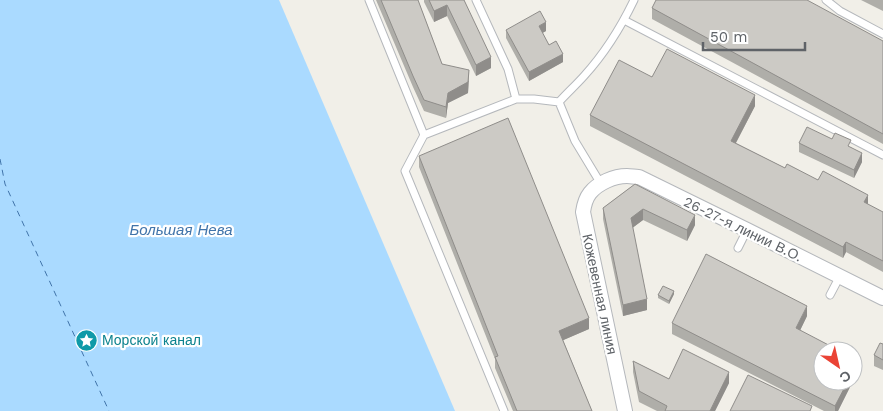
<svg xmlns="http://www.w3.org/2000/svg" width="883" height="411" viewBox="0 0 883 411" font-family="'Work Sans',sans-serif">
<style>
.water{fill:#aadaff}
.lines{fill:none;stroke-linecap:round;stroke-linejoin:round}
.ferry{stroke:#4174aa;stroke-width:1;stroke-dasharray:6 5;stroke-linecap:butt}
.lane-casing{stroke:#b5b8bc;stroke-width:9}
.street-casing{stroke:#b5b8bc;stroke-width:16}
.lane{stroke:#fff;stroke-width:7}
.street{stroke:#fff;stroke-width:14}
.wall{fill:#afaea9}
.shaded-wall{fill:#8f8d8a}
.building{fill:#cccac5;stroke:#8f8d8a}
.labels{text-anchor:middle;stroke-width:4.5;stroke-linejoin:round;paint-order:stroke}
.street-label{font-size:14px;fill:#5f6368;stroke:#fff}
.culture-label{font-size:14px;fill:#0d838f;stroke:#fff;text-anchor:start}
.water-label{font-size:15px;font-style:italic;fill:#4174aa;stroke:#fff}
</style>
<rect width="100%" height="100%" fill="#f1efe8"/>
<path class="water" d="M0 0H279L455 411H0Z"/>
<g class="lines">
<path class="ferry" d="M0 159 5 184 109 411"/>
<defs>
<path id="lane" d="M369 0 424 135
M476 0 508 69 516 99
M826 0 840 11 883 34
M624 20 883 155
M601 184 575 141 559 102C567 93 576 85 584 76 604 54 621 27 634 0
M738 248 747 230
M830 295 840 276
M504 411 405 171 424 135 516 99H534L559 102"/>
<path id="street" d="M625 411 583 212C584 205 586 198 590 193 598 183 614 176 627 176 631 176 635 177 639 177L747 230 883 298"/>
</defs>
<use href="#lane" class="lane-casing"/>
<use href="#street" class="street-casing"/>
<use href="#lane" class="lane"/>
<use href="#street" class="street"/>
</g>
<path class="wall" d="M376 0H418L442 64 469 81 468 93 448 103 446 118 424 111 413 87Z
M424 0H464L491 68 476 76 447 16 434 22 424 2Z
M861 0H883V11Z
M652 8 883 41V144L652 19Z
M506 30 546 31 542 33 549 45 563 62 529 81 506 38Z
M652 77 755 106 736 143 785 168 818 180 883 212V272L846 252 843 258 590 126V115Z
M799 143 851 147 862 162 854 178 799 152Z
M419 156 589 329 563 340 592 411H513L495 368V359L419 167Z
M635 184 695 225 687 241 643 220 632 228 647 310 623 316 603 219V208Z
M674 294 669 304 658 298V295Z
M807 316 800 330 858 371 838 411H824L672 334V323Z
M883 344V370L874 366V355Z
M633 361 669 379 729 383 715 411H657L639 402 633 372Z"/>
<path class="shaded-wall" d="M447 5V16L434 22V11Z
M546 22V31L539 35V26Z
M563 54V62L529 81V72Z
M491 57V68L476 76V65Z
M469 70 468 93 448 103 446 118V107L448 93Z
M755 95V106L731 152V141Z
M862 153V162L854 178V170Z
M868 195V205L864 202Z
M643 209V220L631 229V218Z
M695 215V225L687 241V230Z
M846 242V252L843 258V247Z
M674 291V294L669 304V301Z
M647 299V310L623 316V305Z
M807 306V316L796 339V328Z
M589 318V329L559 342V331Z
M858 360V371L838 411H835V406L848 381H853V371Z
M729 372V383L715 411H710Z"/>
<path class="building" d="M381 0H418L442 64 469 70 468 82 448 93 446 107 424 100 413 76Z
M429 0H464L491 57 476 65 447 5 434 11Z
M656 0H807L883 41V134L652 8Z
M540 11 546 22 539 26 549 45 556 41 563 54 529 72 506 30Z
M667 49 755 95 731 141 785 168 787 164 818 180 823 171 868 195 864 202 883 212V261L846 242 843 247 590 115 619 60 652 77Z
M508 118 589 318 559 331 592 411H517L495 357 498 356 419 156Z
M807 127 832 139 835 133 851 140 848 146 862 153 854 170 799 143Z
M635 184 695 215 687 230 643 209 631 218 647 299 623 305 603 208Z
M706 254 807 306 796 328 840 351H823V381H848L835 406 672 323Z
M663 286 674 291 669 301 658 295Z
M880 343 883 344V360L874 355Z
M683 349 729 372 710 411H665L667 406 639 391 633 361 669 379Z
M853 358 858 360 853 371Z
M748 375 812 406 810 411H730Z"/>
<defs>
<symbol id="sight-disc" viewBox="-11 -11 22 22"><circle r="9.5" fill="#0f9aa8" stroke="#fff"/><path d="M0-6L1.8-2.2L6-1.7L2.9 1.2L3.7 5.4L0 3.3L-3.7 5.4L-2.9 1.2L-6-1.7L-1.8-2.2Z" fill="#fff"/></symbol>
</defs>
<g fill-rule="evenodd">
<use href="#sight-disc" x="74" y="328" width="25" height="25"/>
</g>
<g class="labels">
<g class="street-label">
<text transform="translate(743 229) rotate(26)" y="5">26-27-я линии В.О.</text>
<text transform="translate(600 294) rotate(78)" y="5">Кожевенная линия</text>
</g>
<g class="culture-label">
<text x="102" y="345">Морской канал</text>
</g>
<g class="water-label">
<text x="181" y="235">Большая Нева</text>
</g>
</g>
<g transform="translate(838 366) rotate(146)"><circle r="24" fill="#ffffff" stroke="#bfc1c3"/>
<path d="M0-4L9 19L0 12L-9 19Z" fill="#ea4335"/>
<text y="-8" font-size="14" font-weight="bold" text-anchor="middle" fill="#5f6368">С</text>
</g>
<path d="M703 42v8h102v-8" fill="none" stroke="#5f6368" stroke-width="2.5"/>
<text x="710" y="42" font-size="15" fill="#5f6368" stroke="#ffffff" stroke-width="4" paint-order="stroke">50 m</text>
</svg>
